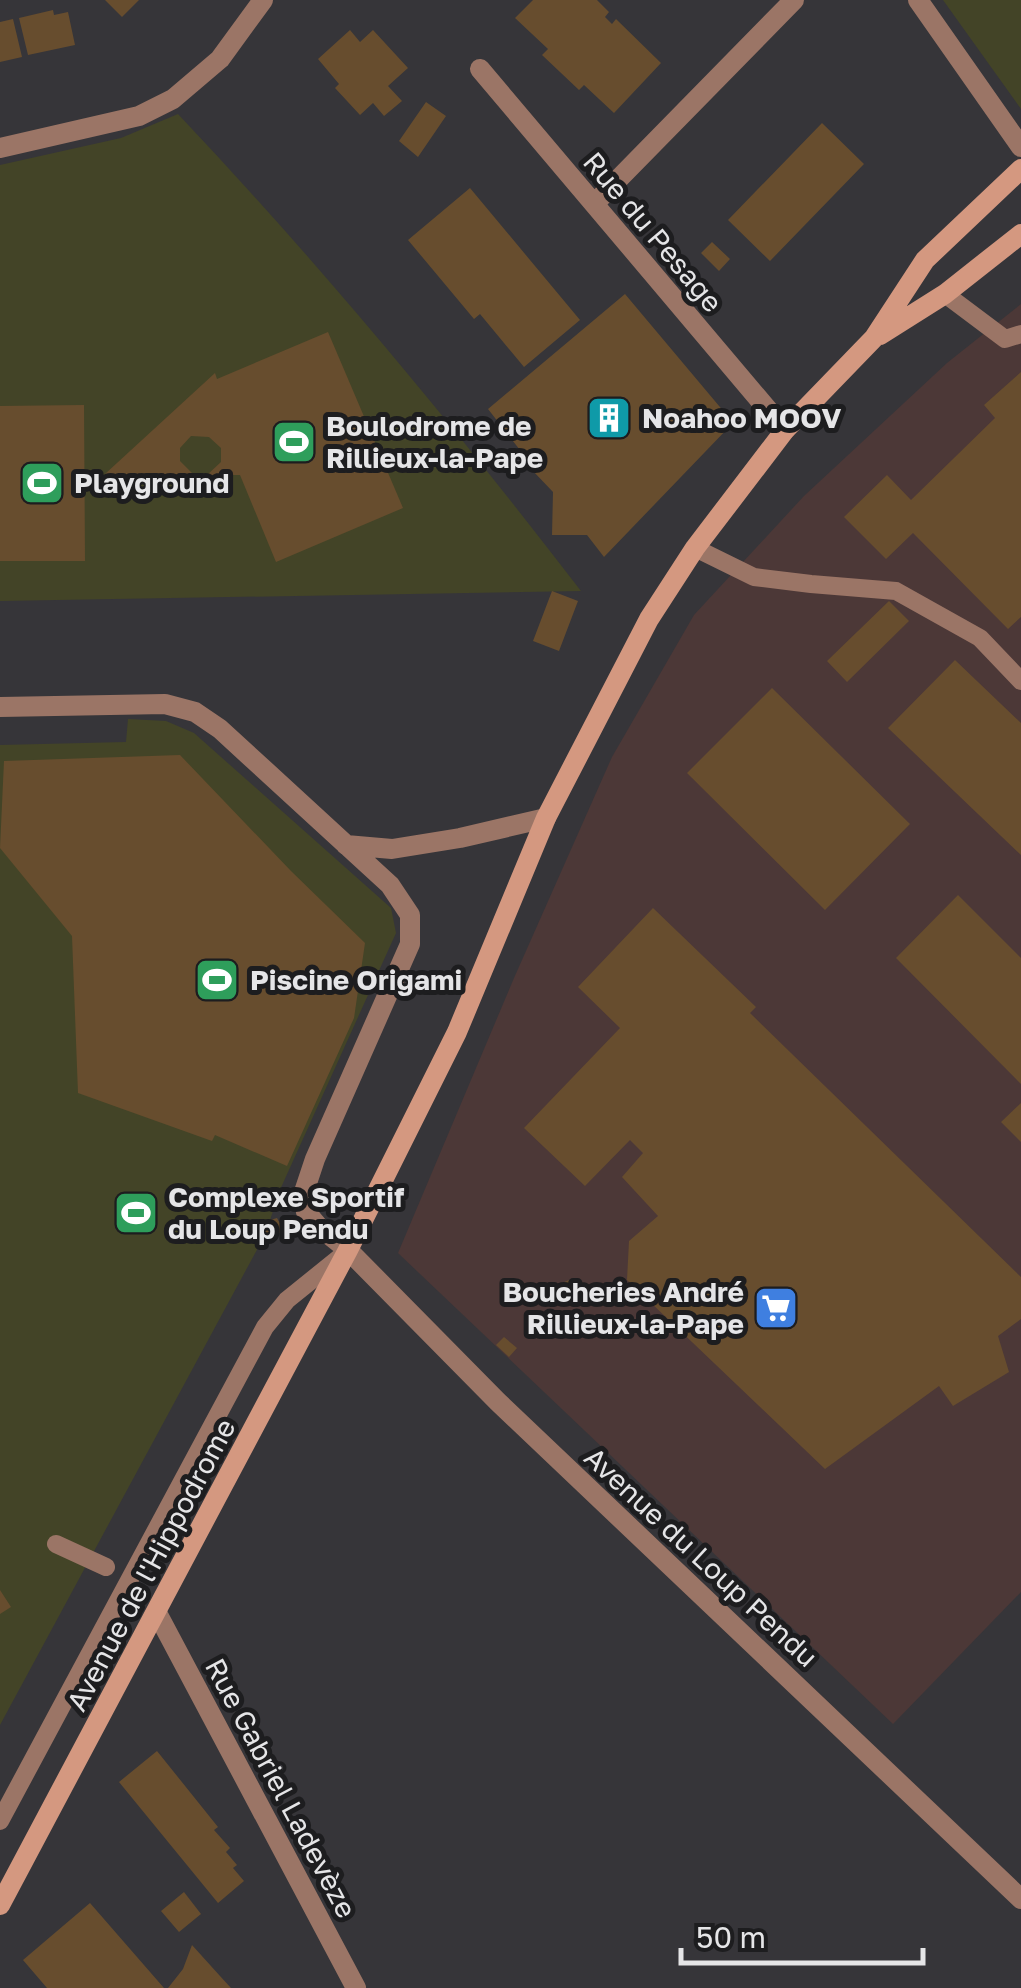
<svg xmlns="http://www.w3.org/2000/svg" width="1021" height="1988" viewBox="0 0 1021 1988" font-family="'Golos Text',sans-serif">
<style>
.commercial{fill:#4c3837}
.green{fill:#434427}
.building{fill:#674d2e}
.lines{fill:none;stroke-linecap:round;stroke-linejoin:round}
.lane{stroke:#9b7566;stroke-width:18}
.street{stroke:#9b7566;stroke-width:20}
.secondary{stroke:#d49880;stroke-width:20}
.labels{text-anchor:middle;stroke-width:10;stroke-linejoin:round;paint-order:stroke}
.street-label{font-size:28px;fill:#e5e5e7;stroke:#1d1d1f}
.poi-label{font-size:28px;font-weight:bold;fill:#e5e5e7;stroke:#1d1d1f;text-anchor:start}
</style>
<rect width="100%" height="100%" fill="#363539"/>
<path class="commercial" d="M1021 304V1592L893 1724 398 1253 514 978 612 757 694 615 804 496 947 363Z"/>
<path class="green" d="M943 0H1021V109Z
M178 114C321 265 454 426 581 591L0 601V165L121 138Z
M128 719 166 721 194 733 391 908 396 933 279 1192 266 1233 0 1725V745L126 742Z"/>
<path class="building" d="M105 0H139L122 17Z
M533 0H597L609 12 605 17 612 24 616 19 661 63 614 113 584 85 579 90 542 55 548 49 515 18Z
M53 10 54 15 68 12 75 45 28 55 19 18Z
M13 19 22 57 0 62V22Z
M350 30 360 42 373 30 408 68 388 86 402 101 384 116 373 103 360 115 335 88 339 84 318 59Z
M426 102 446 116 418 157 399 141Z
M822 123 864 164 770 261 728 220Z
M470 188 580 320 524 367 480 314 474 319 408 240Z
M712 242 730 259 719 271 701 253Z
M625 294 730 419 726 422 730 426 604 557 587 535H552L553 492 532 470 534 468 488 409Z
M328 332 403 508 276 562 240 475H207L221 462V448L209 437 191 436 180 448V461L194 475 105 474 215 373 217 379Z
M1021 372V617L1008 629 913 533 886 559 844 517 887 475 911 500 995 418 984 405Z
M84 405 85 561H0V406Z
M552 591 578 601 559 651 533 641Z
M889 601 909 621 847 682 827 661Z
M955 660 1021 723V855L888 728Z
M772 688 910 824 825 910 687 773Z
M180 755 291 871 365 943 354 1018 287 1166 215 1135 212 1141 78 1093 72 936 0 848 4 761Z
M958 895 1021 958V1084L896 958Z
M653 908 756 1007 750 1013 1021 1277V1319L998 1336 1009 1372 953 1406 939 1386 825 1469 627 1280 629 1241 658 1216 622 1177 643 1153 630 1140 585 1186 524 1128 620 1028 578 987Z
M1021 1103V1142L1001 1122Z
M277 1218 284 1231 267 1238 260 1223Z
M559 1292a12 12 0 1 1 24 0a12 12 0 1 1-24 0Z
M504 1337 517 1348 509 1357 496 1345Z
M0 1590 11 1607 0 1614Z
M157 1751 218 1827 214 1830 230 1848 226 1852 237 1865 233 1868 244 1881 218 1903 119 1782Z
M184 1892 201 1914 179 1932 161 1911Z
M90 1903 164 1988H47L23 1960Z
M192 1945 220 1976 231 1988H168L183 1969Z"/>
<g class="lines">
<path class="lane" d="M945 294 1005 339 1021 334
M695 548 754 577 811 584 896 591 980 638 1021 681
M56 1544 106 1567
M0 1821 265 1327 287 1300 344 1254"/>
<path class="street" d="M918 0 1021 147
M480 69 785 430
M0 148 139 116 173 99 220 59 263 0
M594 204 794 0
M0 707 165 704 195 712 220 729 390 885 410 915V944L315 1159 303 1195 306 1212 318 1226 348 1250 498 1402 1021 1899
M346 845 392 849 460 838 546 818
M157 1613 356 1988"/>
<path class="secondary" d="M880 335 945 294 1021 234
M0 1905 348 1250 457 1032 546 818 649 619 695 548 785 430 874 338 925 260 1021 169"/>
</g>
<defs>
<symbol id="building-square" viewBox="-11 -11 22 22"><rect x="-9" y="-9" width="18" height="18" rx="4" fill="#0f9aa8" stroke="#1d1d1f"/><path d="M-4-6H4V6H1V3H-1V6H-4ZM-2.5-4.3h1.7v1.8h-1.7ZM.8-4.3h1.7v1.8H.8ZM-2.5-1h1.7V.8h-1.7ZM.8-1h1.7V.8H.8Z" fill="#fff"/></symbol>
<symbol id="stadium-square" viewBox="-11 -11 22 22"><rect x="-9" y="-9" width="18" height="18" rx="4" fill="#2e9e5b" stroke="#1d1d1f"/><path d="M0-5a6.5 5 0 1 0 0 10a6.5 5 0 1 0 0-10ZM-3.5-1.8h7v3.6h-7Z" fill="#fff"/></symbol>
<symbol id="supermarket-square" viewBox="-11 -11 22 22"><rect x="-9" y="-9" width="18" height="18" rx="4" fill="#3f7fe0" stroke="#1d1d1f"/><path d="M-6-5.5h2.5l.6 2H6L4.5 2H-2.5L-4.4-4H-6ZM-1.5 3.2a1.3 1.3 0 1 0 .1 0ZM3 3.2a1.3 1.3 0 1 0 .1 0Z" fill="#fff"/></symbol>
</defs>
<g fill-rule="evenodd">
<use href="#building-square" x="584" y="393" width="50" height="50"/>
<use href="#stadium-square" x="269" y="417" width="50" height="50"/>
<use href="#stadium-square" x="17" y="458" width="50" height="50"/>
<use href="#stadium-square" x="192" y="955" width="50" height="50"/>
<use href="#stadium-square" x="111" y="1188" width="50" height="50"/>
<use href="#supermarket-square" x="751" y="1283" width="50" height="50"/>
</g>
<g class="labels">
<g class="street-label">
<text transform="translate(653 232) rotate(50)" y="10">Rue du Pesage</text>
<text transform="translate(701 1557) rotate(43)" y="10">Avenue du Loup Pendu</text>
<text transform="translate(151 1565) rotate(-62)" y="10">Avenue de l'Hippodrome</text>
<text transform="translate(281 1788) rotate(62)" y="10">Rue Gabriel Ladevèze</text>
</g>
<g class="poi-label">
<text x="642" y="428">Noahoo MOOV</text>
<text x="326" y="436">Boulodrome de<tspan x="326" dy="32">Rillieux-la-Pape</tspan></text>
<text x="74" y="493">Playground</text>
<text x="250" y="990">Piscine Origami</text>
<text x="168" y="1207">Complexe Sportif<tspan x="168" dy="32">du Loup Pendu</tspan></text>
<text x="744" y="1302" text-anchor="end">Boucheries André<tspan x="744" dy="32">Rillieux-la-Pape</tspan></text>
</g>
</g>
<path d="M681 1948v15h242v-15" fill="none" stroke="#e5e5e7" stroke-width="5"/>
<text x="696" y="1948" font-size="30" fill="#e5e5e7" stroke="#1d1d1f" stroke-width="8" paint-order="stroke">50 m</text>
</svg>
